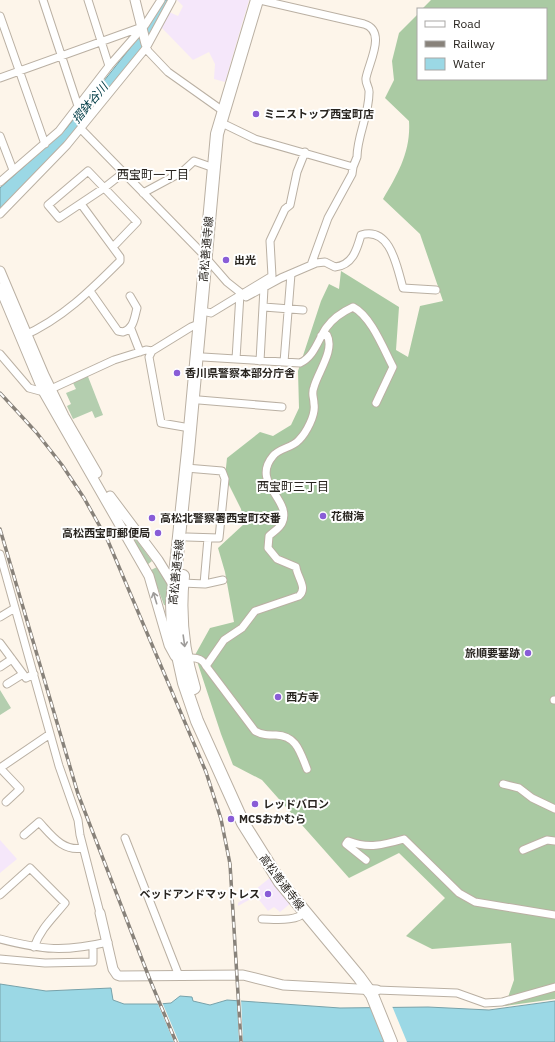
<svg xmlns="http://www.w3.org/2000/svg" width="555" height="1042" viewBox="0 0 555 1042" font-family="'IBM Plex Sans','Noto Sans JP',sans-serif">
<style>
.commercial{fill:#f5e7fa}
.green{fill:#b4ceaf}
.forest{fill:#aacaa3}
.water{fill:#9bd8e5;stroke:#78a2aa}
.pier{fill:#fdf5ea}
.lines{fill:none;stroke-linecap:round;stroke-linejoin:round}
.minor-casing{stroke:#bab0a3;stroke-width:9}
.tertiary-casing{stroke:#bab0a3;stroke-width:11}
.primary-casing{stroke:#bab0a3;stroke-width:14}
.minor{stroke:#fff;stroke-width:7}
.tertiary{stroke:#fff;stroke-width:9}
.primary{stroke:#fff;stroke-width:12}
.rail-casing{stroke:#88827a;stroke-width:3.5}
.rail{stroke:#fff;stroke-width:2;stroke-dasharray:6;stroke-linecap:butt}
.oneway{stroke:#9e9c9a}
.poi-dot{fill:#895dd7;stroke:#fff;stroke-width:1.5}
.labels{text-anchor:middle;stroke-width:4;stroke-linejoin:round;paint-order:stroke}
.poi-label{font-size:11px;font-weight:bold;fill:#28241f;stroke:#fff;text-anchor:start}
.street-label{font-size:11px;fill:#28241f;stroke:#fff}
.water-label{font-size:12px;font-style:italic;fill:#013c46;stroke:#fff}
.neighbourhood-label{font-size:12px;fill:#28241f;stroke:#fff}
</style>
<rect width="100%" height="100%" fill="#fdf5ea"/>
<path class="commercial" d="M177 0H249L225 82 214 79 215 64 209 52 193 60 161 27 169 12 178 16 183 6Z
M0 840 17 859 0 873Z
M271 877 291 903 280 912 274 907 268 911 256 896 238 906V903Z"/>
<path class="green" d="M87 374 103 415 95 418 92 411 73 419 67 406 71 404 66 393 76 389 72 381Z
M127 527 152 561 147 565 126 528Z
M157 567 170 585 168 606 164 605 151 570Z
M0 690 11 708 0 715Z"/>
<path class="forest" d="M431 0H555V999L505 1006 514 980 511 943 432 949 406 936 445 898 399 853 349 878 262 780 233 765 221 734 195 655 210 628 234 622 225 572 218 548 244 524 241 509 225 477 227 458 260 432 273 436 291 425 299 408 298 371 321 301 329 284 339 289 341 271 399 307 396 350 408 357 420 306 443 301 420 234 383 199C398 174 411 151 409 121L385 98 394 80 392 61 399 33 418 14V79H546V9H422Z"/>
<path class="water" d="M164 0H170L150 40 64 146 0 209V188L65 130 146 28Z
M0 984 46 991 111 988 113 1000 124 1004H159L171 1003 180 996 192 997 193 1001 210 1005 227 1000 340 1008 428 1007 489 1010 555 1001V1042H0Z"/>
<path class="pier" d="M237 999H241L243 1042H239Z
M157 1002H162L179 1042H174Z
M370 1006H392L407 1042H385Z"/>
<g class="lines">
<defs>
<path id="minor" d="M43 0 78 106
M88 0 109 66
M0 16 45 144
M146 45 148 51 168 72 223 111
M0 78 142 27
M226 125 255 139 353 167 357 157C357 136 369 115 369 93 370 88 365 84 366 78 369 62 387 31 364 24L260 0
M81 129 200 251 227 282 246 297 281 278 316 263 325 262 335 267C353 265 357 249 361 235 391 226 397 268 403 288L436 290
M0 136 13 170
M0 182 59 131 109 66 145 25 161 0
M143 193 182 172 194 161 214 168
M0 214 67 145 146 48 172 0
M113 247 137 222 88 171 48 205 59 218 104 188 123 173
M311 265 328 218 352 174 353 167
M90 291 118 331 123 332C134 328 134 319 137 308L130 296
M264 307 303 310
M207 312 211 313 272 276 270 241 285 209 290 205 297 172 305 152
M131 329 140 352
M23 336C62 319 91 290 120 261V257L81 204
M152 351 149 357 161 423 190 428
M0 354 29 388 40 391 51 389 114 360 146 350 152 351 191 327 199 324
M203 357 300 363C314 357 318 340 326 328 333 318 342 312 353 307 371 316 384 350 393 367L376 403
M236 359 240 294
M260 361 264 288
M284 362 291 274
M199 400 282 407
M186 468 222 471 225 479 219 538 187 537
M0 554 59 766 78 820 80 835 100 913
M182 583 205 584 223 580
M204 584 208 538
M0 617 15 608
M0 643 26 678 34 674
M184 659C192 657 202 657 206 666L224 640 242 628 255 611 299 596C308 588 297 577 296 567L277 559 268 548 269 536C273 532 280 528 282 523 293 500 250 483 273 456 279 448 292 448 299 440 306 433 316 415 314 404 314 397 311 394 314 387 318 372 335 350 327 335L321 336
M206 666 255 731C262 735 268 735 276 735 297 736 300 752 307 769
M0 667 12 659
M7 684 23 674
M554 700H555
M503 784 519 788 532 798 555 809
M6 802 20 789 0 768 50 734
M24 835 39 822C52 836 63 852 83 848
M125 838 179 976
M523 850 547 840 555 841
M366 860 346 844 348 841C368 849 383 845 404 839L459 893 475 902 555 915
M0 895 30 868 65 903C53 918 41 928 34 947
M262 919C274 919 297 922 305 912
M0 939C43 950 64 952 108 942
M0 959 45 963 93 962V945
M377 990 457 993 485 1003 502 1002 555 987"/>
<path id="tertiary" d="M135 0 146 44
M0 271 44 375 64 416 97 473
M0 288 43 391 149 576 169 645 175 656
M110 496 158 560 174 586
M100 913 113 969 117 975 120 976 243 975 283 985 377 990"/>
<path id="primary" d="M257 0 217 134 188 451 172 603 173 633 184 683 197 721 243 823 280 882 359 977 372 995 391 1042
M183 576C179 613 183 652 194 688"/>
</defs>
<use href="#minor" class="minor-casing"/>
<use href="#tertiary" class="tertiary-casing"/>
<use href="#primary" class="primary-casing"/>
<use href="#minor" class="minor"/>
<use href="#tertiary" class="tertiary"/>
<use href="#primary" class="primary"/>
<defs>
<path id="rail" d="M0 393 36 432 62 465 84 498 108 541 206 772 221 819 230 864 241 1042
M0 529 78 794 150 980 176 1042"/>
</defs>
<use href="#rail" class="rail-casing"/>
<use href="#rail" class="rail"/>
</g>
<defs><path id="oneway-shaft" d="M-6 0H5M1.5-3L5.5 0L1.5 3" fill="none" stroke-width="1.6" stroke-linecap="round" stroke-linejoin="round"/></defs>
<g class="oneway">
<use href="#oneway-shaft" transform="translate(155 598) rotate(-107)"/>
<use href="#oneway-shaft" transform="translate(184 641) rotate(82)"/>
</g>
<g class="poi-dot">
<circle cx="256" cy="114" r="4"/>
<circle cx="226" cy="260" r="4"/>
<circle cx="177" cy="373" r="4"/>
<circle cx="323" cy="516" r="4"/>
<circle cx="152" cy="518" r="4"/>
<circle cx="158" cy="533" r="4"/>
<circle cx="528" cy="653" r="4"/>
<circle cx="278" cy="697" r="4"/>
<circle cx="255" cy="804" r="4"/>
<circle cx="231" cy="819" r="4"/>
<circle cx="268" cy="894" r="4"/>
</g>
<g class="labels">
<g class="poi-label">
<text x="264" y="118">ミニストップ西宝町店</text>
<text x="234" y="264">出光</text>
<text x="185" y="377">香川県警察本部分庁舎</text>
<text x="331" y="520">花樹海</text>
<text x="160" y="522">高松北警察署西宝町交番</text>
<text x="150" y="537" text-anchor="end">高松西宝町郵便局</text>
<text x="520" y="657" text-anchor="end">旅順要塞跡</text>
<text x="286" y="701">西方寺</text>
<text x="263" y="808">レッドバロン</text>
<text x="239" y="823">MCSおかむら</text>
<text x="260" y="898" text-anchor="end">ベッドアンドマットレス</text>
</g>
<g class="street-label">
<text transform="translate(206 249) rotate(-85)" y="4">高松善通寺線</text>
<text transform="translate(176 572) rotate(-84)" y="4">高松善通寺線</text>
<text transform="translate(282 882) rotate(53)" y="4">高松善通寺線</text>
</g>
<g class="water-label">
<text transform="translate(90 103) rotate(-50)" y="4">摺鉢谷川</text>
</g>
<g class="neighbourhood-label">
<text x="153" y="179">西宝町一丁目</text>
<text x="293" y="491">西宝町三丁目</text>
</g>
</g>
<rect x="417" y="8" width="130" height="72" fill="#ffffff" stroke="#a9a7a5"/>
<rect x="425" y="21" width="20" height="6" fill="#ffffff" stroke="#a9a7a5"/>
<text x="453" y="28" font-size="12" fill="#28241f">Road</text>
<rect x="425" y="41" width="20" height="6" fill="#88827a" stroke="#a9a7a5"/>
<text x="453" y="48" font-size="12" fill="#28241f">Railway</text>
<rect x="425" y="58" width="20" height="12" fill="#9bd8e5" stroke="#a9a7a5"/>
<text x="453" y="68" font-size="12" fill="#28241f">Water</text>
</svg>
